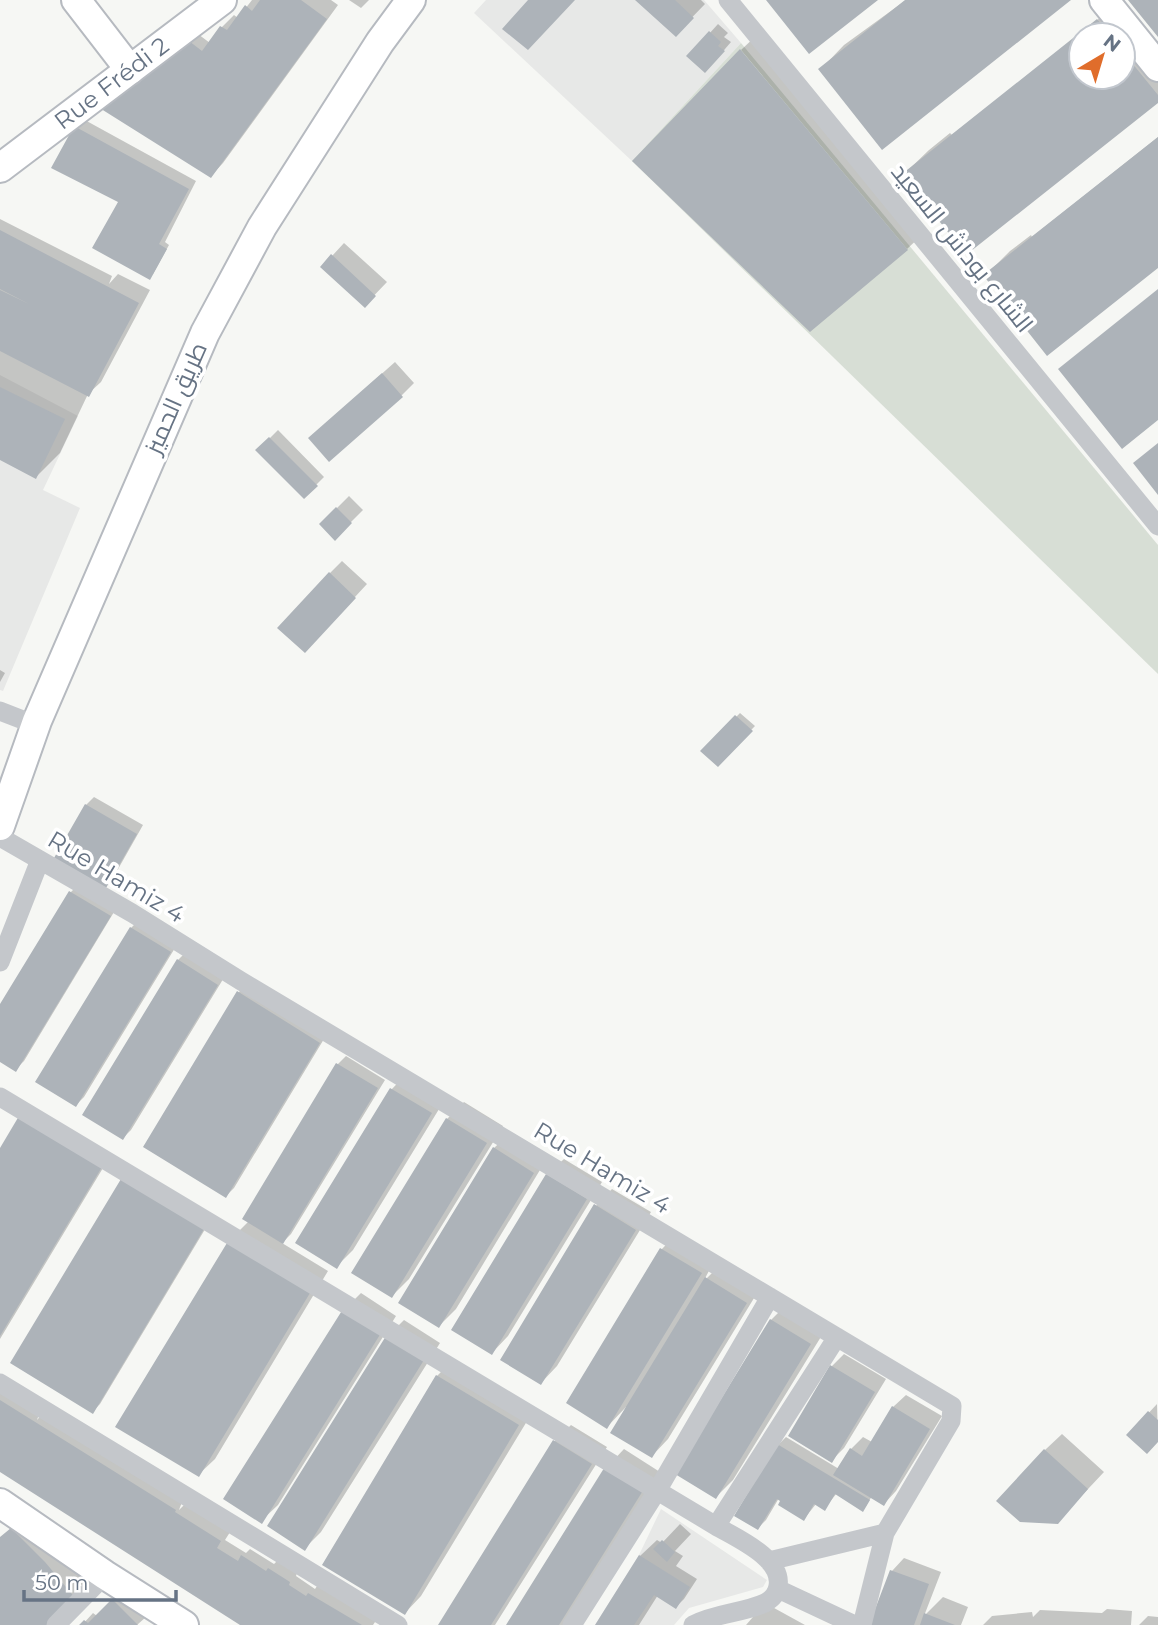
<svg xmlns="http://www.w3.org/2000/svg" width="1158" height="1625" viewBox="0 0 1158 1625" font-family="Montserrat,Cairo,sans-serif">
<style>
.built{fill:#e7e8e7}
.green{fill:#d7ded5}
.shadow{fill:#0003;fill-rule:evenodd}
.building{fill:#adb3b9}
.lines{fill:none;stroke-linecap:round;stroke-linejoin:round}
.secondary-casing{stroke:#b6bac0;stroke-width:32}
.street{stroke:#c4c7cb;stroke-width:19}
.secondary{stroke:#fff;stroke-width:28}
.labels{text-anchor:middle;stroke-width:7;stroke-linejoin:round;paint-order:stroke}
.street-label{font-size:24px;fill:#667384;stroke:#fff}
</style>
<rect width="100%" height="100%" fill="#f6f7f4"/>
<path class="built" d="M486 0H704L741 43 632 161 474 13Z
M0 375 78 416 43 490 80 508 3 691 0 690Z
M661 1509 767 1580 763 1587 689 1608 674 1625H595L639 1555Z"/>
<path class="green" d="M741 43 1158 545V674L632 161Z"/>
<path class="shadow" d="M252 0H331L338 5 223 163 211 176 101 107 167 50 174 55 198 34 210 43 222 27 234 15 238 18Z
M349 0H369L361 8Z
M637 0H701L705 4 676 34Z
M906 0H1068L820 70 844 45Z
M1106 13 1158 78V100L904 174 929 150 950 133 952 135ZM1081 35H1123V77H1081Z
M718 24 728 33 724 37 731 42 713 63 689 56Z
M758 34 924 233 907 249 741 50Z
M83 119 196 181 165 242 169 245 153 274 120 202 75 127Z
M1158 137V265L985 276 1010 251 1031 235 1032 237Z
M0 219 112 276 109 284 118 274 150 290 101 382 88 394 60 453 36 477 0 458Z
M344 243 387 282 365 305 332 256Z
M395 362 414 383 401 396 323 426Z
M278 430 324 477 304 497 258 450Z
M349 496 363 510 335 538 321 524Z
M342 561 367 584 317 638 330 573Z
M0 670 5 673 0 682Z
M740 713 755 726 718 764 703 751Z
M94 797 143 825 113 878 105 886 86 805Z
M79 884 117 907 24 1061 16 1069 0 1060V1008L71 892Z
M139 920 178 943 84 1097 76 1105 37 1081 131 928Z
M186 952 225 976 131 1130 123 1138 178 960Z
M247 984 327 1034 234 1188 226 1196 239 992Z
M346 1056 385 1080 291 1234 282 1243 328 1271 215 1459 198 1475 231 1239 249 1221 338 1064Z
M408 1072 447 1096 353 1250 337 1266 298 1243 392 1089Z
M464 1102 503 1126 409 1279 392 1296 353 1273 447 1119Z
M511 1132 549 1155 456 1309 439 1326 494 1148Z
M0 1151 109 1158 0 1339Z
M564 1159 602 1182 508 1336 492 1353 547 1175Z
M612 1189 651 1212 557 1366 541 1383 596 1206Z
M213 1216 100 1404 92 1412 12 1363Z
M678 1232 717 1256 703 1282 723 1262 762 1285 668 1439 652 1456 626 1407 607 1427 568 1403 662 1249Z
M361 1293 396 1316 278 1505 261 1521 344 1310Z
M788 1303 827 1327 733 1480 716 1497 677 1473 771 1320Z
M404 1320 440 1343 321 1532 305 1548 387 1337Z
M844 1354 886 1379 844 1448 832 1460 790 1435 832 1366Z
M454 1359 535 1408 421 1596 405 1613 437 1376Z
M0 1380 40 1412 37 1420 46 1410 182 1502 179 1510 188 1501 232 1529 225 1540 246 1553 250 1549 274 1564 277 1561 297 1573 296 1576 315 1589 317 1586 379 1616 373 1625H243L0 1470Z
M906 1395 942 1416 896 1491 884 1504 872 1496 866 1506 837 1493 824 1509 816 1504 804 1519 779 1498 766 1520 758 1528 778 1445 786 1437 839 1469 851 1449 863 1437 872 1442 893 1407Z
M1157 1404 1158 1440 1128 1435Z
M571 1425 607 1447 495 1625H440L555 1441Z
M1062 1434 1104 1472 1057 1522 1045 1450Z
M624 1449 660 1472 564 1625H508L608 1466Z
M20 1521 91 1581 45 1625H0V1539Z
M680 1524 691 1534 675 1551 683 1556 676 1566 697 1579 684 1599 676 1607 658 1595 639 1625H597L640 1556 657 1540 662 1543Z
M904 1558 941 1572 924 1616 943 1597 968 1607 961 1625H871L892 1571Z
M121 1592 146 1617 137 1625H82L93 1613 97 1616Z
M765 1603 805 1625H746Z
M1107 1609 1132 1611 1131 1625H983L992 1616 1032 1612 1033 1617 1040 1610 1102 1613Z
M1148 1616 1158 1617V1625H1139Z"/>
<path class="building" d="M260 0H301L327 19 211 178 98 107 158 57 165 62 189 41 202 51 220 26 227 30 245 5 252 11Z
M528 0H575L528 50 502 29Z
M635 0H675L694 18 676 37Z
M766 0H878L809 54Z
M905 0H1071L882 150 818 69Z
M1128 0H1158V37Z
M1097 19 1110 35H1081V77H1123V52L1158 95V103L966 255 902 174Z
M709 31 721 42 718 46 725 51 705 73 686 56Z
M740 49 908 250 810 332 632 161Z
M74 126 189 189 159 244 167 249 150 280 92 248 118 202 51 168Z
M1158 137V268L1047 356 983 275Z
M0 230 139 303 89 397 0 351V290L29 304 0 289Z
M331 254 376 296 365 308 320 267Z
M1158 289V420L1122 449 1058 369Z
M382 373 403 397 329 462 308 438Z
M0 387 65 419 36 479 0 460Z
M269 437 318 486 304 499 255 450Z
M1158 443V495L1133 463Z
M336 507 352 523 335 541 319 524Z
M329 572 356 598 305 653 277 628Z
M735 715 753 731 718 767 700 751Z
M85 804 137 834 106 888 54 858Z
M69 891 111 916 16 1072 0 1062V1004Z
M130 927 171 952 76 1107 35 1082Z
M177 959 218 985 123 1140 82 1115Z
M237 991 320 1043 226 1198 143 1147Z
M336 1063 378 1088 283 1244 242 1219Z
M390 1088 432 1113 337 1269 295 1243Z
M19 1116 102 1167 0 1336V1148Z
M446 1118 487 1143 392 1298 351 1273Z
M493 1147 534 1173 439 1328 398 1303Z
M124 1174 207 1224 93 1414 10 1363Z
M546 1174 587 1199 492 1355 451 1330Z
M594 1204 636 1230 541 1385 500 1360Z
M230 1238 313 1288 199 1477 115 1427Z
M660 1248 702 1273 607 1429 566 1403Z
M705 1277 747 1303 652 1458 610 1433Z
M343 1309 381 1333 262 1524 223 1499Z
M770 1319 811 1344 716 1499 675 1474Z
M386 1336 424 1360 305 1551 267 1526Z
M830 1365 875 1392 832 1463 788 1436Z
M436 1375 519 1425 405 1615 322 1565Z
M0 1400 176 1510 175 1512 221 1541 217 1548 238 1561 241 1555 266 1571 268 1568 290 1582 289 1585 306 1596 308 1593 362 1625H240L0 1472Z
M892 1406 930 1429 884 1506 833 1475 850 1448 862 1456Z
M1148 1411 1158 1420V1442L1147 1454 1126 1435Z
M553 1440 592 1464 491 1625H438Z
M777 1444 870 1500 863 1512 835 1494 825 1511 814 1504 804 1521 778 1505 780 1501 777 1499 758 1530 734 1516Z
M1044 1449 1088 1489 1058 1524 1020 1522 996 1501Z
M606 1465 644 1489 559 1625H506Z
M11 1528 45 1562 76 1599 47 1625H0V1537Z
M662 1540 675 1552 667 1562 653 1549Z
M639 1555 690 1587 676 1609 654 1595 634 1625H595Z
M890 1570 929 1584 914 1625H869Z
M112 1599 138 1625H79L84 1620 88 1623Z
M924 1613 955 1625H920Z"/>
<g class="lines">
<defs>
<g id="secondary">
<path d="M76 0 130 70"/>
<path d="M1104 0 1158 67"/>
<path id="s1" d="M0 168 222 0"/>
<path d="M0 826 37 721 205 333 262 227 380 42 411 0"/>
<path d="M0 1503 105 1575 184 1625"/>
</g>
</defs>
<use href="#secondary" class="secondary-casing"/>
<path class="street" d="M728 0 1158 526
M0 711 23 720
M0 837 132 913 241 981 952 1406 951 1421 885 1533 769 1561
M0 962 40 860
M0 1097 716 1526C736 1538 783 1558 778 1586 777 1593 772 1599 765 1603 743 1613 716 1613 693 1625
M0 1383 398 1625
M716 1526 837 1337
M778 1589 855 1625
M56 1625 105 1575
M572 1625 657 1491 770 1297
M862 1625 885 1533"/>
<use href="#secondary" class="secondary"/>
</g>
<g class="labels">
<g class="street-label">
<text dy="8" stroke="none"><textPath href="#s1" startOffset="140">Rue Frédi 2</textPath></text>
<text transform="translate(962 248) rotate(51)" y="8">الشارع بوداش السعيد</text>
<text transform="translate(176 398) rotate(-66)" y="8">طريق الحميز</text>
<text transform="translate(116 877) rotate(31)" y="8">Rue Hamiz 4</text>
<text transform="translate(602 1168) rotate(31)" y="8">Rue Hamiz 4</text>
</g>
</g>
<g transform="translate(1102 56) rotate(38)"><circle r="33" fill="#ffffff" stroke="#c2c7ce" stroke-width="2"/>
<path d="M0-5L12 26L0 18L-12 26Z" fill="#e06d2b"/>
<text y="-10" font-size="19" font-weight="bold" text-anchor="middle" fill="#667384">N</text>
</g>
<path d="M24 1590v10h152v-10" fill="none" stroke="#667384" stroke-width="3.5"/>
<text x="35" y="1590" font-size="21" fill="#667384" stroke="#ffffff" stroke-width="5" paint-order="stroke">50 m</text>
</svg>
